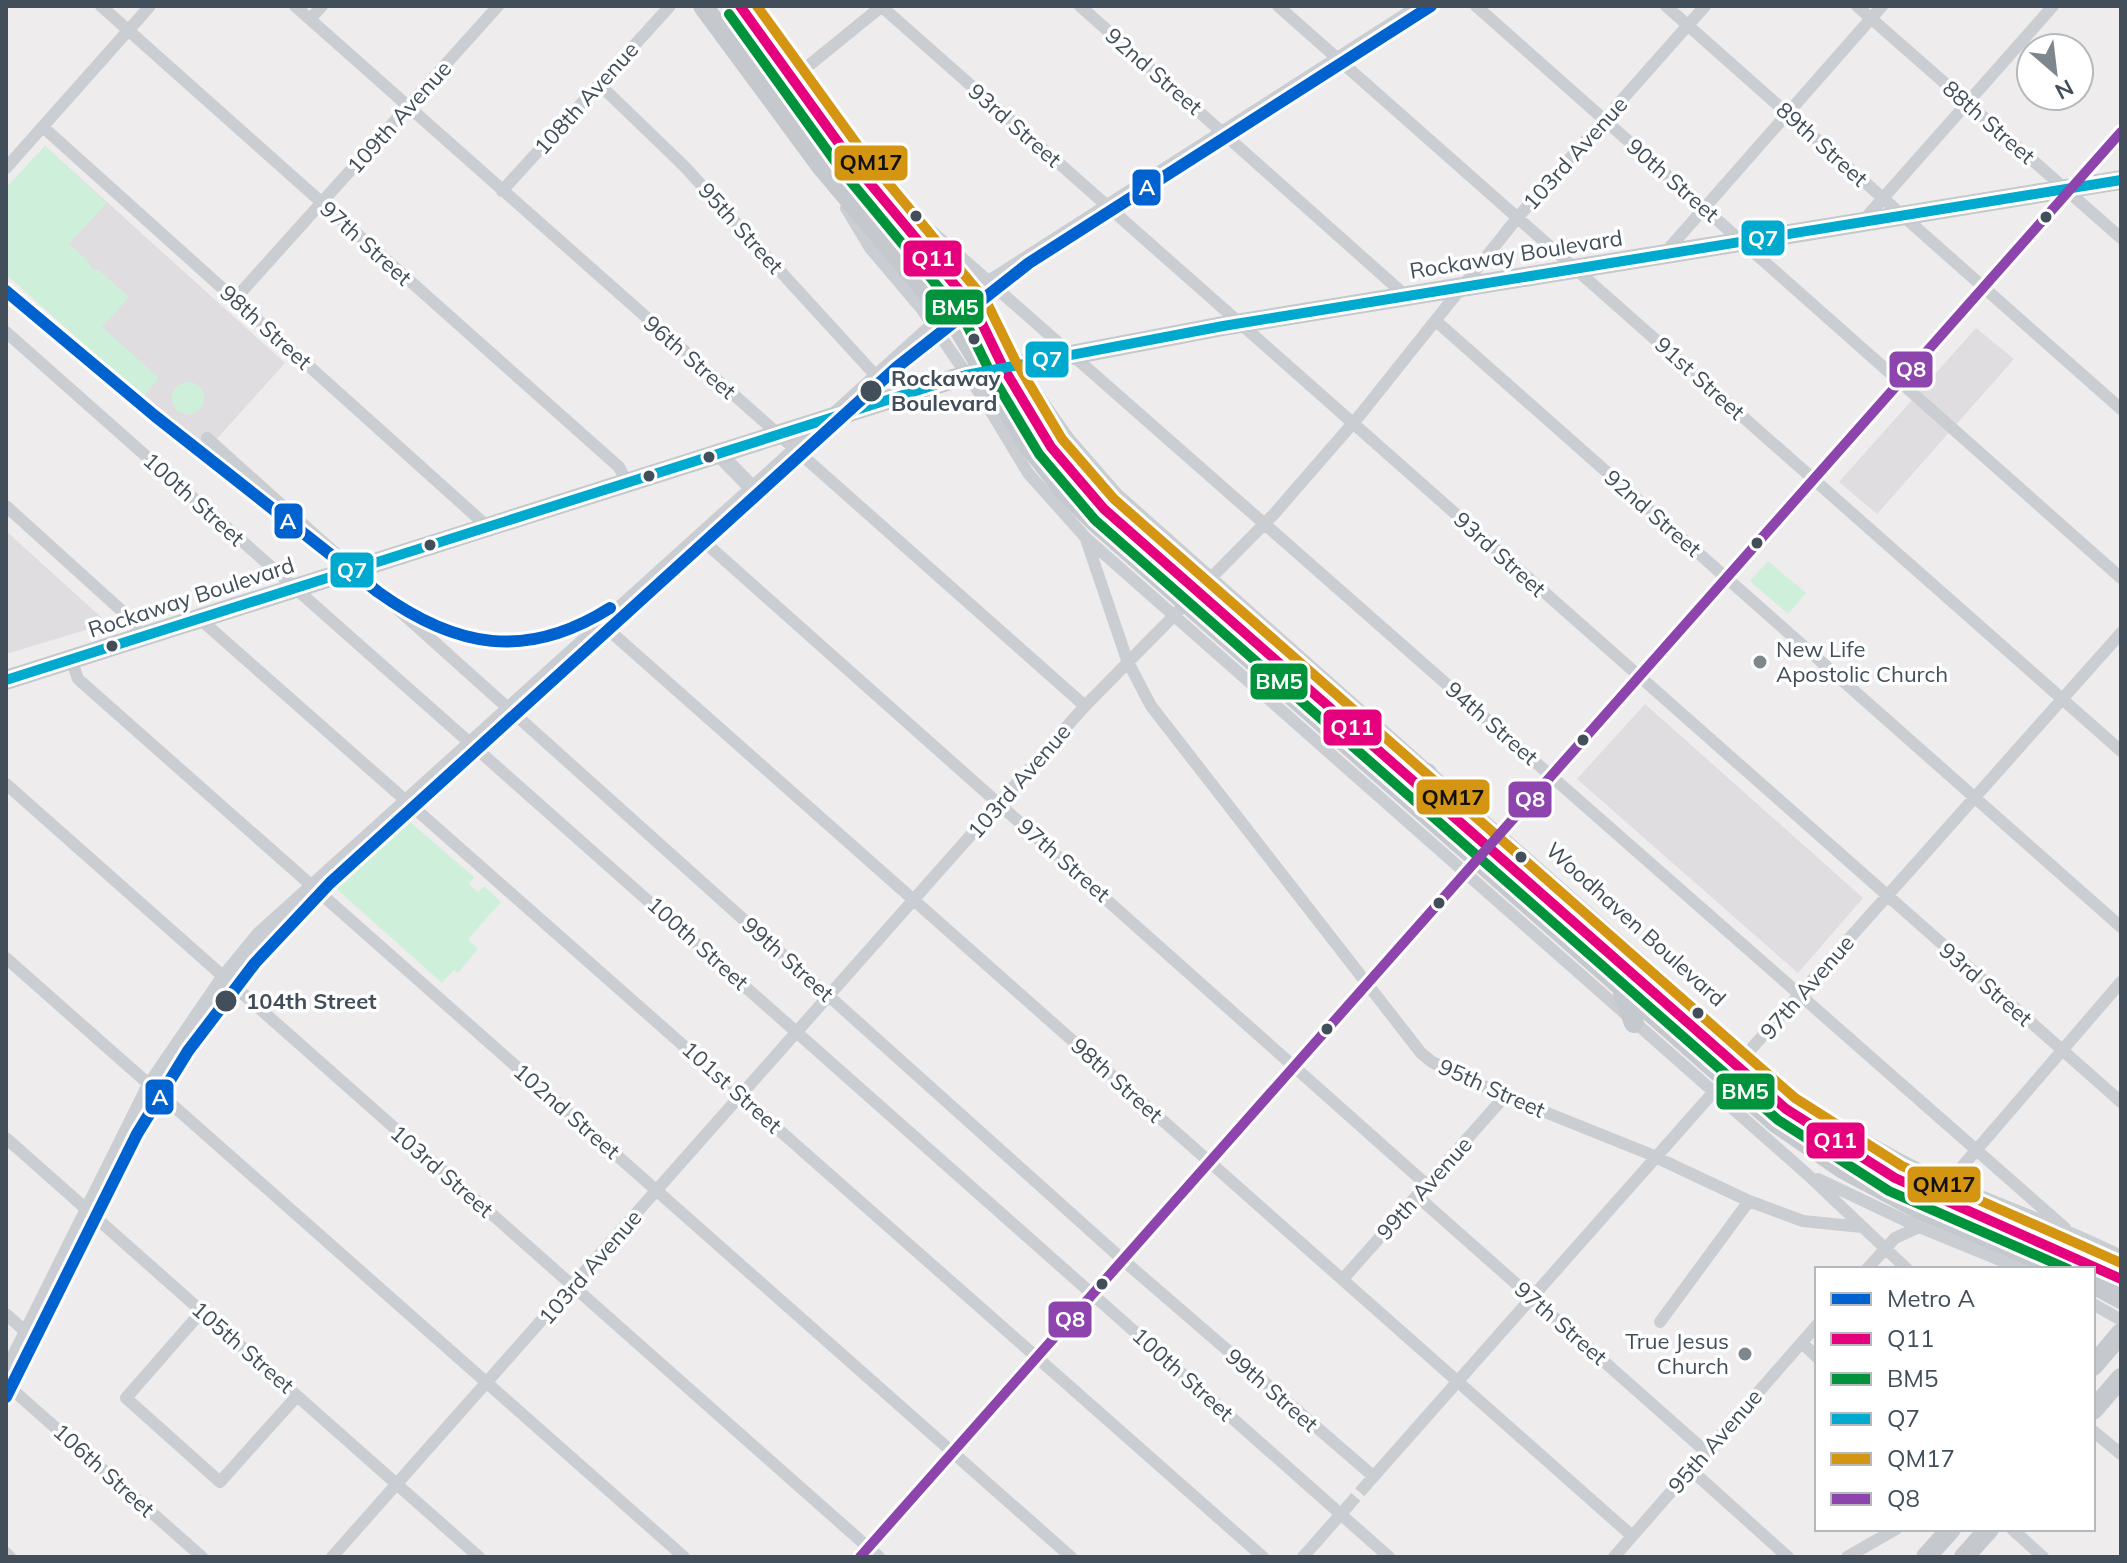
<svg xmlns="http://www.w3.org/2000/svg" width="2127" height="1563" viewBox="0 0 2127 1563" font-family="Mulish,sans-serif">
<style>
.education{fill:#dfdddf}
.green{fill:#cef0da}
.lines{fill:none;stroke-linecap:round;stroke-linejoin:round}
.minor-tunnel{stroke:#cccdcf;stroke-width:12;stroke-dasharray:12 6;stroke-linecap:butt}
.minor{stroke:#cacdd1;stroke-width:12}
.tertiary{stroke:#cacdd1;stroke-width:16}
.primary{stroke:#c5c9cd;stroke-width:20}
.rail-casing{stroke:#c4c6c8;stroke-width:6}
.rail{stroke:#fff;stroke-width:3;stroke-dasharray:9;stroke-linecap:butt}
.bus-1-casing{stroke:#fff;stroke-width:16}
.bus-2-casing{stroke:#fff;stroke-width:16}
.bus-3-casing{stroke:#fff;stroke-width:16}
.bus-4-casing{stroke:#fff;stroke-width:16}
.bus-5-casing{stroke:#fff;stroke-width:16}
.bus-1{stroke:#e5007d;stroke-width:10}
.bus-2{stroke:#00933c;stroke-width:10}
.bus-3{stroke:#00a9ce;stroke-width:10}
.bus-4{stroke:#d39512;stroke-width:10}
.bus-5{stroke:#8e44ad;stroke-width:10}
.metro-1-casing{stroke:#fff;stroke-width:18}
.metro-1{stroke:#0062cf;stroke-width:12}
.bus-dot{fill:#424f5b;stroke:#fff;stroke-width:3}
.poi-dot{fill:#7e868e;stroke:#fff;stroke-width:3}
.labels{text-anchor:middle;stroke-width:7;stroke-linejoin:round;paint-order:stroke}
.street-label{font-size:22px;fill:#424f5b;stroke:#fff}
.stop-label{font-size:22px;font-weight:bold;fill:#424f5b;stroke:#fff;text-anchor:start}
.poi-label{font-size:22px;fill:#424f5b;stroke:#fff;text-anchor:start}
.line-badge{stroke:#fff;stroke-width:3}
.badge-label{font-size:22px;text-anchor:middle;font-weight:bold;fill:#fff}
.pale-badge-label{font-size:22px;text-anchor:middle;font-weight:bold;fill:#111}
</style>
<rect width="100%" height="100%" fill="#eeecec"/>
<path class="education" d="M45 146 285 363 205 452 6 274V188Z
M1976 328 2014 359 1877 514 1839 482Z
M6 531 102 618 99 626 6 654Z
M1645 704 1863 898 1798 973 1577 779Z"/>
<path class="green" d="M45 146 106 203 69 244 88 261 92 269H97L129 297 102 327 159 378 143 397 6 274V188Z
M172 398a16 16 0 1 1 32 0a16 16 0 1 1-32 0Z
M1768 561 1806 593 1788 614 1750 581Z
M403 816 474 877 469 884 478 892 484 886 501 902 468 939 478 949 458 973 454 970 442 983 330 883Z"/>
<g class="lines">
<path class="minor-tunnel" d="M1348 1506 1367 1484"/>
<path class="minor" d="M101 6 619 467 627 483
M295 6 1085 706
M881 6 2121 1102
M1080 6 1406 296
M1278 6 2121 751
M1476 6 2121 578
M1666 6 2121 409
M1857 6 2121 238
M310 19 322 6
M599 84 684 166 877 377
M770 97 882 6
M43 127 489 528
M6 168 150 6
M502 191 670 6
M887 192 2065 1228
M846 208 870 248 921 308 981 395 1028 473 1086 538 1808 1175 1907 1269
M1862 222 2053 6
M1664 254 1882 6
M235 299 498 6
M1436 321 2121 927
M6 332 1389 1557
M995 334 1069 439 1117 494 1799 1100C1848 1130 1897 1161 1950 1183 2008 1208 2065 1228 2121 1256
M207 438 1123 1260 1373 1476
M6 506 133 621 140 638
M700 538 1427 1185
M1086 539 1127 660 1151 706 1421 1053 1432 1062 1505 1096 1647 1153 1749 1201 1803 1221 1862 1227
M200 619 1263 1557
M603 625 1631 1535
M71 659 78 679 1071 1557
M6 784 879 1557
M6 958 684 1557
M1743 1058 2121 633
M6 1138 479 1557
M1818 1179 1919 1227 2022 1269
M1948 1183 2121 982
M1417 1196 1705 1451
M1867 1269 1895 1238 1919 1227
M1343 1279 1505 1096
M2093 1304 2121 1320
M202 1311 126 1398 220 1482 297 1396
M6 1314 26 1332
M1660 1322 1749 1201
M1802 1343 1817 1357
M6 1384 202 1557
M2093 1431 2121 1454
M1690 1469 1788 1557
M1367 1484 1718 1087
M2012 1529 2043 1557
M6 1553 10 1557
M332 1557 1085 706 1274 514 1360 415 1518 217 1705 6
M860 1557 2121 132
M1303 1557 1348 1506
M1614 1557 1817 1325
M1847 1557 1896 1529"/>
<path class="tertiary" d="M992 281 1422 6
M720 455 754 490
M6 1374 149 1087 223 979 259 935 933 326"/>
<path class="primary" d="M703 6 821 166 960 331 1026 442 1066 493 1094 521 1776 1123 1843 1169 1920 1210 2062 1269
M740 6 853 163 975 309 1003 367 1051 447 1104 509 1786 1109C1832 1144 1882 1173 1934 1197 1996 1226 2060 1247 2121 1279
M6 680 966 375 1223 326 2121 180
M1427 773 1443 801
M1623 993 1634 1023
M2093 1284 2121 1299
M2093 1366 2121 1333
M2093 1410 2121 1378
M1926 1557 1951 1529
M1964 1557 1989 1529"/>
<defs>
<path id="rail" d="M526 696 583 644"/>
</defs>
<use href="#rail" class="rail-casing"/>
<use href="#rail" class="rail"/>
<defs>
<path id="bus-1" d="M740 6 853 163 975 309 1003 367 1051 447 1104 509 1786 1109 1895 1178 2121 1279"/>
<path id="bus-2" d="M729 14 842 171 963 317 991 374 1039 454 1095 520 1778 1120 1889 1191 2068 1269"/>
<path id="bus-3" d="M6 680 966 375 1223 326 2121 180"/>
<path id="bus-4" d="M757 6 864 154 986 301 1015 360 1062 439 1114 499 1795 1098 1902 1166 2121 1263"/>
<path id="bus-5" d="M860 1557 2121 132"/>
</defs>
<use href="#bus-1" class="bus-1-casing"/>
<use href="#bus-2" class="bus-2-casing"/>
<use href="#bus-3" class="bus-3-casing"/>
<use href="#bus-4" class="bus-4-casing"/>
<use href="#bus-5" class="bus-5-casing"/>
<use href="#bus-1" class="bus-1"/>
<use href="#bus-2" class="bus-2"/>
<use href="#bus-3" class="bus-3"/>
<use href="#bus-4" class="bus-4"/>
<use href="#bus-5" class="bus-5"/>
<defs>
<path id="metro-1" d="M6 291 155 416 378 592C456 648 526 661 610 608
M6 1397 137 1134 188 1051 255 963 330 883 897 367 1029 263 1431 6"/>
</defs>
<use href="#metro-1" class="metro-1-casing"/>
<use href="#metro-1" class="metro-1"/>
</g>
<g class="bus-dot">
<circle cx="916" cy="216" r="7"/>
<circle cx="2046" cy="217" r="7"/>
<circle cx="974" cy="339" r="7"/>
<circle cx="871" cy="391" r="12"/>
<circle cx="709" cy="457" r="7"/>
<circle cx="649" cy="476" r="7"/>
<circle cx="1757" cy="543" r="7"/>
<circle cx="430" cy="545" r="7"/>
<circle cx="112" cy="646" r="7"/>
<circle cx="1583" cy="740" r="7"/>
<circle cx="1521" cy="857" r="7"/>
<circle cx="1439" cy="903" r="7"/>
<circle cx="226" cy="1001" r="12"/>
<circle cx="1698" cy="1013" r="7"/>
<circle cx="1327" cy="1029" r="7"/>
<circle cx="1102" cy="1284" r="7"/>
</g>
<g class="poi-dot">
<circle cx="1760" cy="662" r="8"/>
<circle cx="1745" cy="1354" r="8"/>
</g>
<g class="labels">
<g class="street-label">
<text transform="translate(1154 71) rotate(41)" y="8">92nd Street</text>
<text transform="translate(586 98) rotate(-48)" y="8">108th Avenue</text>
<text transform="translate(399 117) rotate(-48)" y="8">109th Avenue</text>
<text transform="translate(1989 122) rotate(41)" y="8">88th Street</text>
<text transform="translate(1015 125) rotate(41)" y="8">93rd Street</text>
<text transform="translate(1822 144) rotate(42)" y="8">89th Street</text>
<text transform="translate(1575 153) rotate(-48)" y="8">103rd Avenue</text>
<text transform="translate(1673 180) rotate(41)" y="8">90th Street</text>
<text transform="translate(741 228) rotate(48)" y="8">95th Street</text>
<text transform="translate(366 243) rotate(42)" y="8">97th Street</text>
<text transform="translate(1516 254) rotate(-9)" y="8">Rockaway Boulevard</text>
<text transform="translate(266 327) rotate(42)" y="8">98th Street</text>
<text transform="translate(690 357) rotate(41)" y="8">96th Street</text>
<text transform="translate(1700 378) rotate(42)" y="8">91st Street</text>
<text transform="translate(194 499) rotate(42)" y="8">100th Street</text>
<text transform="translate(1653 513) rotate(41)" y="8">92nd Street</text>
<text transform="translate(1500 554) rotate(42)" y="8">93rd Street</text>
<text transform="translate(191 597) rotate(-18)" y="8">Rockaway Boulevard</text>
<text transform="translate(1492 723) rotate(41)" y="8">94th Street</text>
<text transform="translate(1019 781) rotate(-49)" y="8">103rd Avenue</text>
<text transform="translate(1064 860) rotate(41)" y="8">97th Street</text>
<text transform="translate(1636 924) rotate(42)" y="8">Woodhaven Boulevard</text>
<text transform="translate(698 943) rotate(42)" y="8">100th Street</text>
<text transform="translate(788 959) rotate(42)" y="8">99th Street</text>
<text transform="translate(1986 984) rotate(41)" y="8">93rd Street</text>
<text transform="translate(1807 987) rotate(-49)" y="8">97th Avenue</text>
<text transform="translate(1117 1080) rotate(42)" y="8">98th Street</text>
<text transform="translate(732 1087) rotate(42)" y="8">101st Street</text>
<text transform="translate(1492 1088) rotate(24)" y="8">95th Street</text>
<text transform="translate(567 1111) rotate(41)" y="8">102nd Street</text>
<text transform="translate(442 1171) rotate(41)" y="8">103rd Street</text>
<text transform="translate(1424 1188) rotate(-48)" y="8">99th Avenue</text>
<text transform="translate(590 1267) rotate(-49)" y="8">103rd Avenue</text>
<text transform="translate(1561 1323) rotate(41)" y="8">97th Street</text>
<text transform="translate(243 1347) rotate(41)" y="8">105th Street</text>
<text transform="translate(1183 1374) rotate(42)" y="8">100th Street</text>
<text transform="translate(1272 1390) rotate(41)" y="8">99th Street</text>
<text transform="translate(1715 1441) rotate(-49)" y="8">95th Avenue</text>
<text transform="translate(104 1470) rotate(42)" y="8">106th Street</text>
</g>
<g class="stop-label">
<text x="891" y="386">Rockaway<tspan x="891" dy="25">Boulevard</tspan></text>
<text x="246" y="1009">104th Street</text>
</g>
<g class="poi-label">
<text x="1776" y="657">New Life<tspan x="1776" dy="25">Apostolic Church</tspan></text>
<text x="1729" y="1349" text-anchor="end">True Jesus<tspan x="1729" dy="25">Church</tspan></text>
</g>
</g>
<g class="line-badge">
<rect x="833" y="144" width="76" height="38" rx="8" fill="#d39512"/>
<rect x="1131" y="168" width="31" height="39" rx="8" fill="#0062cf"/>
<rect x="1740" y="219" width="46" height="38" rx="8" fill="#00a9ce"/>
<rect x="902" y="239" width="61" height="39" rx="8" fill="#e5007d"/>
<rect x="924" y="288" width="61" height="38" rx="8" fill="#00933c"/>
<rect x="1024" y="340" width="46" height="39" rx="8" fill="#00a9ce"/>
<rect x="1888" y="350" width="46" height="39" rx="8" fill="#8e44ad"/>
<rect x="273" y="502" width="31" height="38" rx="8" fill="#0062cf"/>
<rect x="329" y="551" width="46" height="38" rx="8" fill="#00a9ce"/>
<rect x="1249" y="662" width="60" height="39" rx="8" fill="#00933c"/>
<rect x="1322" y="708" width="61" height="39" rx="8" fill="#e5007d"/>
<rect x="1415" y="778" width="76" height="38" rx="8" fill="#d39512"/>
<rect x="1507" y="780" width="46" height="39" rx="8" fill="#8e44ad"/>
<rect x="1715" y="1072" width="61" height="39" rx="8" fill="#00933c"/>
<rect x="144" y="1078" width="31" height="38" rx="8" fill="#0062cf"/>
<rect x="1805" y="1121" width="61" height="39" rx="8" fill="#e5007d"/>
<rect x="1906" y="1165" width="76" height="39" rx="8" fill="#d39512"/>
<rect x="1047" y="1300" width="46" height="39" rx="8" fill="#8e44ad"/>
</g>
<g class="badge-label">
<text x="1147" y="195">A</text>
<text x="1763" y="246">Q7</text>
<text x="933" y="266">Q11</text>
<text x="955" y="315">BM5</text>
<text x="1047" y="367">Q7</text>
<text x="1911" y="377">Q8</text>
<text x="288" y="529">A</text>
<text x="352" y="578">Q7</text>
<text x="1279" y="689">BM5</text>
<text x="1352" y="735">Q11</text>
<text x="1530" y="807">Q8</text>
<text x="1745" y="1099">BM5</text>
<text x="160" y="1105">A</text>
<text x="1835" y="1148">Q11</text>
<text x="1070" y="1327">Q8</text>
</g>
<g class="pale-badge-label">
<text x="871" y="170">QM17</text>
<text x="1453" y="805">QM17</text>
<text x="1944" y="1192">QM17</text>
</g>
<rect width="2127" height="1563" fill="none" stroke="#424f5b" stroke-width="16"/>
<rect x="1815" y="1267" width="280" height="264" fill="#ffffff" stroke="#b3b9bd" stroke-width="2"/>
<rect x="1831" y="1293" width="40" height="12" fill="#0062cf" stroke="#b3b9bd" stroke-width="2"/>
<text x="1887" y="1307" font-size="24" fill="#424f5b">Metro A</text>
<rect x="1831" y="1333" width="40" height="12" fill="#e5007d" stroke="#b3b9bd" stroke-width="2"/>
<text x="1887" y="1347" font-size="24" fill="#424f5b">Q11</text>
<rect x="1831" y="1373" width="40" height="12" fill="#00933c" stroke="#b3b9bd" stroke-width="2"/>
<text x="1887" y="1387" font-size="24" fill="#424f5b">BM5</text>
<rect x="1831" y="1413" width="40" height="12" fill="#00a9ce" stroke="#b3b9bd" stroke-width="2"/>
<text x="1887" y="1427" font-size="24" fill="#424f5b">Q7</text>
<rect x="1831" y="1453" width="40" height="12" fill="#d39512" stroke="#b3b9bd" stroke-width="2"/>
<text x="1887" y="1467" font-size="24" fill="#424f5b">QM17</text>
<rect x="1831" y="1493" width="40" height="12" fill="#8e44ad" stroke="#b3b9bd" stroke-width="2"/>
<text x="1887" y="1507" font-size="24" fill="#424f5b">Q8</text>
<g transform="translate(2055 72) rotate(152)"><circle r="38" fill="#ffffff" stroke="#b3b9bd" stroke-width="2"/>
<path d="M0-6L14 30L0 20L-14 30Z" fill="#7e868e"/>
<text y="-12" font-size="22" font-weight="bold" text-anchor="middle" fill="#424f5b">N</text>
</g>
</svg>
